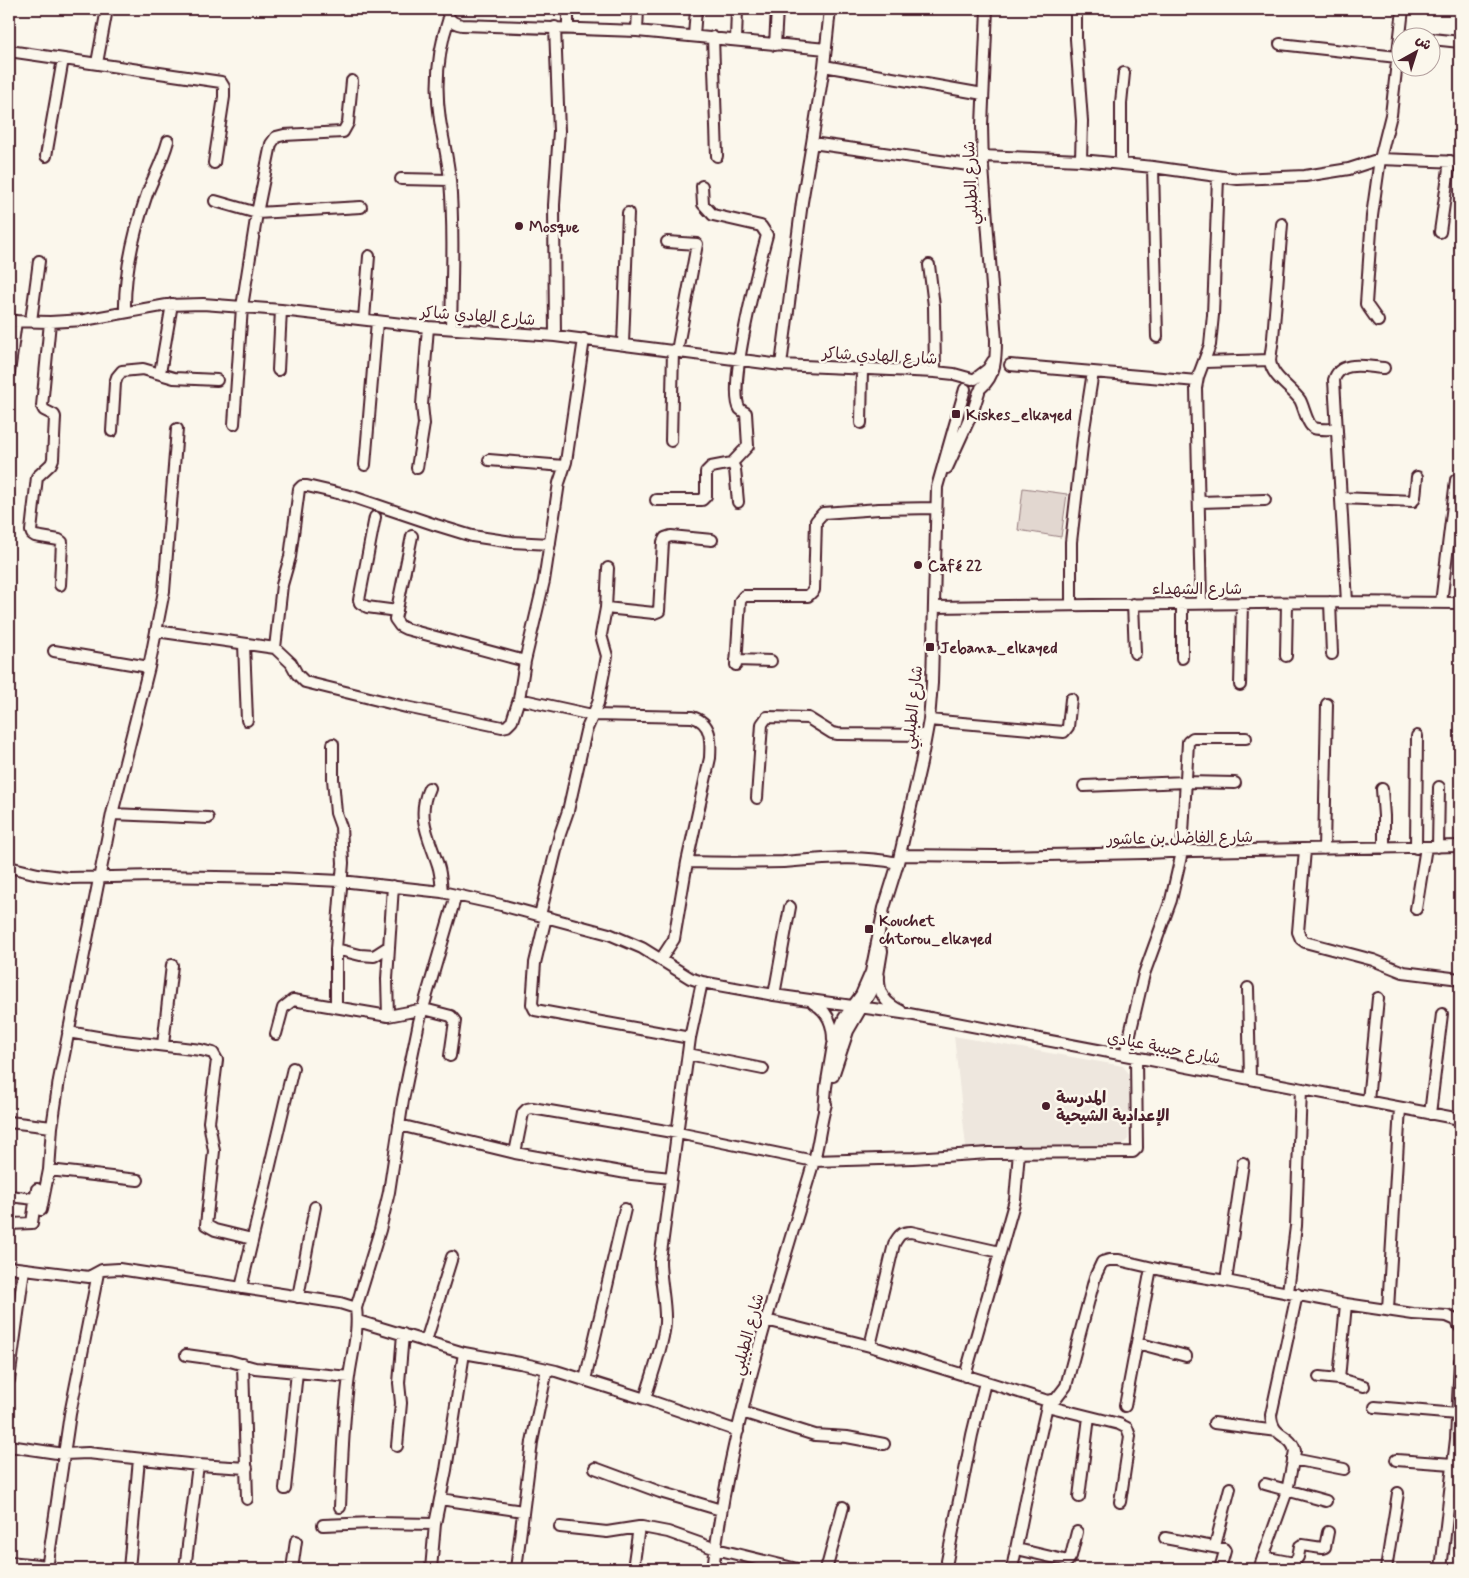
<svg xmlns="http://www.w3.org/2000/svg" width="1469" height="1578" viewBox="0 0 1469 1578" font-family="Mynerve,'Playpen Sans Arabic',sans-serif">
<style>
.built{fill:#eee7de}
.green{fill:#e2d7d0;stroke:#967b7e}
.lines{fill:none;stroke-linecap:round;stroke-linejoin:round}
.minor-casing{stroke:#4a1f2b;stroke-width:14}
.minor{stroke:#fbf7ec;stroke-width:10}
.poi-dot{fill:#4a1f2b;stroke:#fbf7ec;stroke-width:2}
.labels{text-anchor:middle;stroke-width:5;stroke-linejoin:round;paint-order:stroke}
.street-label{font-size:16px;fill:#4a1f2b;stroke:#fbf7ec}
.poi-label{font-size:16px;font-weight:bold;fill:#4a1f2b;stroke:#fbf7ec;text-anchor:start}
</style>
<rect width="100%" height="100%" fill="#fbf7ec"/>
<filter id="ink" filterUnits="userSpaceOnUse"><feTurbulence type="fractalNoise" baseFrequency=".02" numOctaves="2"/><feDisplacementMap in="SourceGraphic" scale="10" xChannelSelector="R" yChannelSelector="G"/><feConvolveMatrix kernelMatrix="1 2 1 2 8 2 1 2 1" color-interpolation-filters="sRGB"/></filter>
<g filter="url(#ink)">
<path class="built" d="M954 1036 1123 1066 1130 1075 1128 1139 1121 1146 1116 1147H966Z"/>
<path class="green" d="M1023 488 1067 494 1061 537 1018 530Z"/>
<g class="lines">
<defs>
<path id="minor" d="M447 9C448 20 452 23 462 25L637 31 826 49
M830 9 824 66 983 94
M1076 9V39L1082 121 1081 160
M449 18C438 50 435 86 440 120 443 140 448 159 450 180 454 229 452 279 451 328
M555 27 559 131 554 205 555 336
M568 27V9
M637 31 638 9
M1400 35 1420 38
M694 36 696 9
M713 37 717 156
M1432 39 1460 42
M736 40 737 9
M1280 44 1397 57
M775 45 777 9
M9 51 221 82 224 87V97L214 163
M97 63 107 9
M812 143 824 66
M46 156 63 59
M983 156 1081 160 1153 167 1238 179 1305 176 1349 169 1380 159 1460 162
M1121 164V103L1124 73
M1153 167 1157 337
M401 179 450 180
M215 201 257 213 361 207
M1440 232 1450 161
M667 242 697 244 677 351
M929 265 934 306 935 372
M125 312C124 272 134 232 147 194 154 176 163 160 168 141
M364 319 369 256
M9 321 50 322 84 320 167 305 203 304 281 310 428 327 555 336 781 365 935 372 954 374 972 379
M31 321 39 261
M1378 321 1366 304 1372 216 1380 159 1391 115 1403 9
M50 322 42 406 44 410 54 415 55 417 53 459 51 464 37 477 31 531 32 534 35 536 59 540 62 542 60 585
M623 344 628 213
M1270 360 1273 338 1282 224
M1205 362 1270 360C1271 377 1291 387 1300 400 1304 407 1307 425 1314 428 1320 430 1330 429 1337 429
M781 365 802 202 812 143 983 167
M1010 365 1093 372
M278 370 281 310
M9 373 16 321
M160 373 172 304
M975 379 988 369 993 361
M981 388C996 375 996 358 996 340L983 167 982 125 987 9
M861 423 862 370
M234 424 242 307 257 213 271 144 276 137 284 135 343 132 348 123 352 81
M112 431 115 383 117 377 122 371 143 369 174 378 217 380
M671 441 673 350
M489 460 564 466
M732 463 735 469 738 502
M365 465 377 321
M417 468 424 424 422 405 428 327
M947 468 973 411 979 392
M1341 498 1413 501 1415 497 1417 477
M656 500H702L706 496V472L711 467 732 463 748 446 746 413C744 412 742 411 740 409 726 389 760 261 767 235L761 226 713 215 703 204 702 186
M1200 502 1265 500
M375 517 359 600 360 603 367 607 397 611
M412 536 395 619 400 626 406 629 525 661
M1330 602 1332 654
M1347 602 1334 380C1340 359 1367 367 1384 368
M1182 603V658
M1201 603 1196 388 1198 377 1210 345 1213 315 1218 177
M1441 603 1456 480
M1133 604 1135 653
M1071 605V542L1084 429 1093 372 1197 381
M934 607 1330 602 1460 603
M606 608 654 613 659 611 663 542 665 538 671 536 712 540
M156 631 275 648 291 663 297 674 305 682 406 707 502 727 507 726 512 721 519 699 525 661 544 581 559 483 566 462 584 339
M244 644 247 720
M275 648 282 585 290 557 299 489 302 486H307L350 496 436 525 472 536 512 542 550 544
M54 651 149 667
M1286 656 1287 603
M736 660 771 661
M736 665 740 601 744 596H808L814 590 816 521 823 513 879 509 935 508
M1240 685 1242 603
M519 699 592 715 692 717C712 722 711 741 710 758L687 862 674 939 661 959
M929 720 1064 732 1068 727 1071 699
M333 744V779L336 813 341 827 343 863 336 949V1007
M1084 786 1186 782 1235 783
M429 788C416 817 429 837 438 865 441 874 441 883 442 892
M1382 789 1384 816V848
M757 798 762 724 767 717 808 718 832 733 838 734 926 735
M112 814 208 818
M1438 847 1439 787
M1416 848 1417 736
M1324 849 1327 704
M1305 850 1298 932 1301 939 1305 942 1373 960 1403 972 1460 979
M900 855 996 856 1146 853 1192 851 1460 846
M687 862C719 863 751 863 783 862 822 859 860 855 898 863
M9 867 38 874 69 878 154 876 277 878 341 881 442 892 501 905 609 934 642 948 690 978 702 982 774 995 909 1014 1460 1119
M1416 909 1426 847
M540 915 560 834 568 811 586 731 598 703 607 656 601 635 606 608 608 568
M546 917 535 963 532 1004 535 1010 690 1038
M336 949 360 955 374 956 388 947
M879 976C878 994 885 1003 901 1011
M1248 988 1250 1078
M774 995 790 907
M813 1003C828 1011 833 1024 833 1040
M388 1016 387 979 393 886
M68 1032 115 1040 201 1050 213 1053 217 1060 209 1122 214 1151 206 1225 215 1230 252 1239
M276 1034 283 1008 293 1000 388 1016 424 1009 451 1016 455 1021 450 1056
M163 1045 172 965
M688 1054 763 1069
M1125 1055 1144 974 1171 900 1182 852 1188 742 1193 738H1246
M833 1076 848 1031 870 993 878 975 882 951
M1368 1101 1378 998
M824 1110 826 1087 833 1045 844 1018 861 995 871 972 884 908 898 863 921 763 929 720 932 683 937 487 965 389
M1430 1114 1442 1014
M9 1122 52 1127 59 1080 112 814 149 667 164 591 177 429
M399 1125 515 1153 632 1174 671 1178
M515 1153 523 1113 527 1109 532 1108 678 1133 814 1161 913 1158 989 1153 1133 1152 1137 1148 1136 1057
M49 1170 138 1180
M9 1196 35 1199
M41 1210 49 1170 52 1127
M9 1224 32 1223 37 1189
M9 1267 89 1277 102 1270 119 1269 340 1303 356 1308
M1226 1281 1243 1163
M241 1288 293 1068
M1288 1292 1296 1226 1301 1089
M298 1297 315 1207
M1388 1309 1400 1108
M766 1320 870 1346 1048 1401 1056 1399 1066 1386 1095 1277 1102 1262 1109 1260H1119L1166 1271 1226 1281 1346 1304 1413 1314 1447 1316 1456 1320 1460 1327
M358 1321 464 1353 520 1363 556 1371 645 1399 738 1431
M426 1341 452 1257
M1137 1343 1186 1356
M870 1346 894 1244C899 1235 901 1232 911 1232L1000 1252
M186 1355 230 1361 255 1368 349 1377
M243 1364 247 1499
M965 1376 1015 1200 1019 1152
M1319 1377 1339 1379 1364 1386
M1339 1379 1346 1304
M9 1380 24 1269
M585 1380 625 1209
M645 1399C651 1377 664 1344 665 1323 666 1302 660 1282 660 1260L690 1038 702 982
M1047 1406 1119 1424 1127 1428 1130 1436 1120 1502
M1125 1406 1151 1268
M1375 1407 1457 1414
M742 1412 815 1435 847 1437 884 1444
M1214 1423 1277 1431
M9 1446 64 1454 88 1453 198 1465 247 1468
M397 1446 401 1403 399 1383 403 1334
M1293 1459 1344 1469
M1396 1460 1453 1464
M595 1468 660 1492 721 1510
M1265 1484 1326 1501
M285 1489 297 1372
M1079 1497 1089 1417
M440 1499 523 1511
M1449 1502 1460 1505
M340 1507C342 1464 343 1420 349 1377 352 1354 359 1331 356 1308L380 1230 389 1192 403 1100 419 1022 456 895
M323 1525 373 1523 435 1524 446 1470 464 1353
M560 1527 607 1532 639 1527
M1165 1538 1224 1549 1225 1551 1220 1569
M1215 1546 1230 1488
M1017 1549 1068 1561 1071 1556 1077 1532
M1263 1557 1294 1563 1298 1557 1300 1546 1302 1545 1322 1548 1325 1547 1328 1532
M947 1561 972 1435 985 1382
M9 1562 48 1566
M47 1569 70 1414 98 1273
M129 1569 139 1459
M185 1569 198 1465
M292 1569 296 1541
M431 1569 435 1524
M516 1569 532 1442 547 1369
M633 1569 639 1527H642L668 1532 716 1549 797 1569
M713 1569C729 1430 773 1297 813 1164 819 1144 820 1124 826 1104
M825 1569 828 1563 843 1507
M1012 1569 1027 1494 1048 1401
M1259 1569 1287 1491 1295 1451C1291 1433 1272 1439 1271 1415L1297 1294
M1386 1569 1398 1493
M1441 1569 1456 1439 1460 1361"/>
</defs>
<use href="#minor" class="minor-casing"/>
<use href="#minor" class="minor"/>
</g>
</g>
<g class="poi-dot">
<circle cx="519" cy="226" r="5"/>
<rect x="951" y="409" width="10" height="10" rx="2.5"/>
<circle cx="918" cy="565" r="5"/>
<rect x="925" y="642" width="10" height="10" rx="2.5"/>
<rect x="864" y="924" width="10" height="10" rx="2.5"/>
<circle cx="1046" cy="1106" r="5"/>
</g>
<g class="labels">
<g class="street-label">
<text transform="translate(970 183) rotate(-93)" y="6">شارع الطبلبي</text>
<text transform="translate(478 315) rotate(4)" y="6">شارع الهادي شاكر</text>
<text transform="translate(880 355) rotate(3)" y="6">شارع الهادي شاكر</text>
<text x="1197" y="594">شارع الشهداء</text>
<text transform="translate(912 707) rotate(-84)" y="6">شارع الطبلبي</text>
<text transform="translate(1180 837) rotate(-1)" y="6">شارع الفاضل بن عاشور</text>
<text transform="translate(1164 1047) rotate(11)" y="6">شارع حبيبة عيادي</text>
<text transform="translate(747 1334) rotate(-75)" y="6">شارع الطبلبي</text>
</g>
<g class="poi-label">
<text x="529" y="232">Mosque</text>
<text x="966" y="420">Kiskes_elkayed</text>
<text x="928" y="571">Café 22</text>
<text x="940" y="653">Jebana_elkayed</text>
<text x="879" y="926">Kouchet<tspan x="879" dy="18">chtorou_elkayed</tspan></text>
<text x="1056" y="1103">المدرسة<tspan x="1056" dy="18">الإعدادية الشيحية</tspan></text>
</g>
</g>
<rect width="1469" height="1578" fill="none" stroke="#fbf7ec" stroke-width="30"/>
<rect x="15" y="15" width="1439" height="1548" fill="none" stroke="#4a1f2b" stroke-width="2" filter="url(#ink)"/>
<g transform="translate(1416 52) rotate(39)"><circle r="24" fill="#fbf7ec" stroke="#b4a19f"/>
<path d="M0-4L9 19L0 12L-9 19Z" fill="#4a1f2b"/>
<text y="-8" font-size="14" font-weight="bold" text-anchor="middle" fill="#4a1f2b">ش</text>
</g>
</svg>
